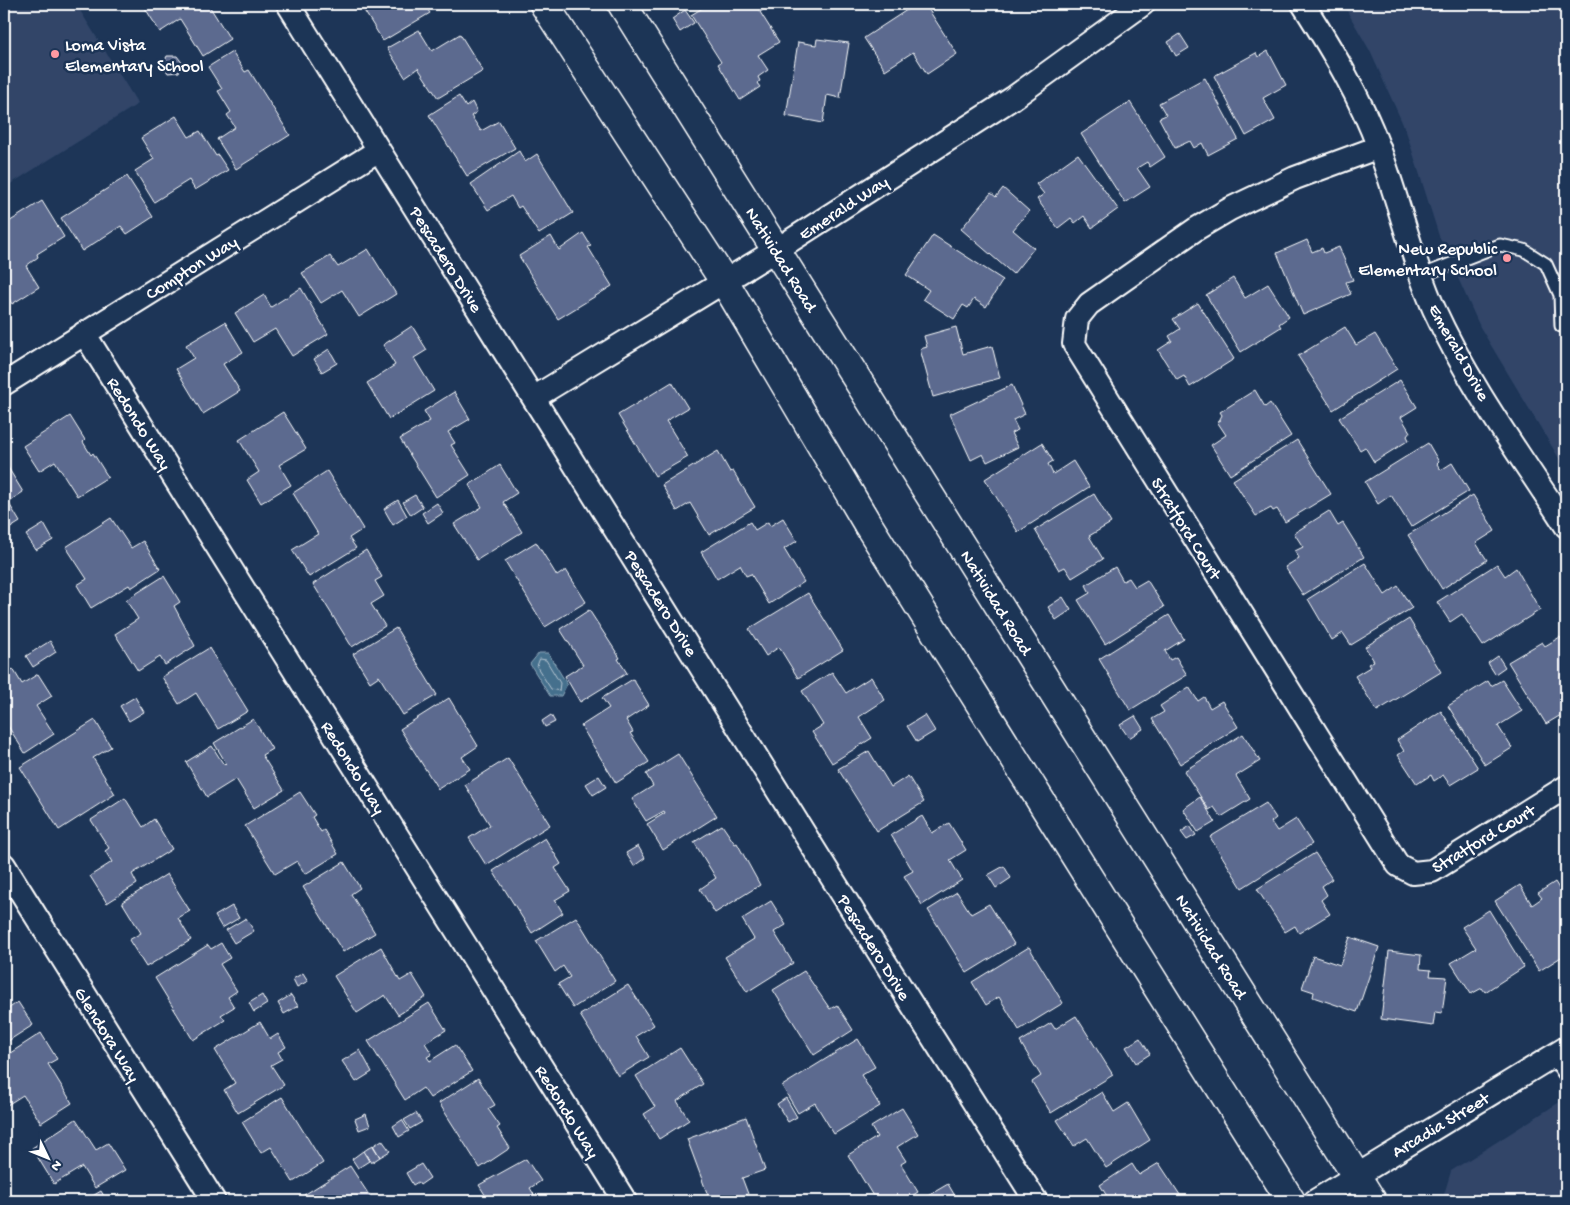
<svg xmlns="http://www.w3.org/2000/svg" width="1570" height="1205" viewBox="0 0 1570 1205" font-family="'Gochi Hand',sans-serif">
<style>
.built{fill:#304568}
.water{fill:#456f8d;stroke:#8fa9bb}
.lines{fill:none;stroke-linecap:round;stroke-linejoin:round}
.shore{stroke:#b5c5d1;stroke-width:1}
.building{fill:#5b6b8f;stroke:#fff}
.service-casing{stroke:#fff;stroke-width:15}
.minor-casing{stroke:#fff;stroke-width:26}
.secondary-casing{stroke:#fff;stroke-width:31}
.service{stroke:#1d3557;stroke-width:11}
.minor{stroke:#1d3557;stroke-width:22}
.secondary{stroke:#1d3557;stroke-width:28}
.poi-dot{fill:#ff9aa2;stroke:#1d3557;stroke-width:2}
.labels{text-anchor:middle;stroke-width:5;stroke-linejoin:round;paint-order:stroke}
.poi-label{font-size:18px;fill:#fff;stroke:#1d3557;text-anchor:start}
.street-label{font-size:18px;fill:#fff;stroke:#1d3557}
</style>
<rect width="100%" height="100%" fill="#1d3557"/>
<filter id="ink" filterUnits="userSpaceOnUse"><feTurbulence type="fractalNoise" baseFrequency=".02" numOctaves="2"/><feDisplacementMap in="SourceGraphic" scale="10" xChannelSelector="R" yChannelSelector="G"/><feConvolveMatrix kernelMatrix="1 2 1 2 8 2 1 2 1" color-interpolation-filters="sRGB"/></filter>
<g filter="url(#ink)">
<path class="built" d="M4 4H76L138 104 4 188Z
M1343 4H1566V470L1480 327 1439 236 1406 131 1370 51Z
M1566 1098V1201H1442L1451 1171Z"/>
<path class="water" d="M539 653H548L567 684 561 696H550L530 664Z"/>
<g class="lines">
<path class="shore" d="M540 659 546 660 560 683 559 691 551 689 537 667Z"/>
</g>
<path class="building" d="M151 4H208L230 39 203 56 180 19 160 32 145 8Z
M360 4H424L430 13 383 41Z
M709 4H765L767 7 760 12 779 42 758 55 768 70 758 77 760 81 757 83 760 87 740 100 718 64 721 62 691 15Z
M916 4H925L957 54 927 74 913 52 885 70 864 38Z
M685 10 694 23 680 32 672 19Z
M419 30 432 51 460 34 483 71 438 98 418 68 405 77 387 48Z
M1180 34 1189 48 1176 56 1168 42Z
M817 39 849 43 840 98 827 95 823 123 786 116 798 42 816 45Z
M1268 51 1286 85 1263 98 1275 120 1246 136 1214 76 1256 53 1258 57Z
M232 52 245 72 249 70 290 135 236 169 217 139 235 127 227 115 231 112 218 91 222 89 208 67Z
M167 56H177L183 64 179 72 168 73 163 65Z
M1205 78 1238 139 1208 155 1202 143 1194 148 1190 141 1175 148 1159 118 1166 115 1159 103Z
M459 96 466 107 472 102 477 112 471 116 481 131 499 121 515 148 467 176 429 115Z
M1130 102 1165 157 1150 167 1147 162 1137 168 1150 187 1125 203 1081 134Z
M176 116 189 137 200 131 216 156 218 155 228 170 195 190 189 180 154 202 135 171 154 159 141 138Z
M519 151 525 162 537 154 573 213 539 234 521 206 518 208 511 196 488 210 471 184Z
M1078 154 1118 209 1092 228 1084 216 1075 223 1071 218 1058 228 1037 199 1044 194 1036 184Z
M127 176 153 217 127 234 121 226 82 251 61 218Z
M1003 188 1029 211 1013 230 1034 248 1013 274 961 229 991 193 996 197Z
M42 201 64 237 37 254 38 257 26 266 39 287 12 304 4 291V225Z
M583 233 591 246 588 247 612 286 558 319 519 256 551 236 559 250Z
M933 235 1003 280 986 307 974 299 968 308 963 305 954 319 923 299 929 290 906 275Z
M1307 240 1312 252 1322 248 1324 253 1339 247 1353 280 1346 282 1351 294 1303 315 1277 253Z
M368 249 396 294 359 317 342 290 321 303 302 273 330 256 338 267Z
M1233 278 1245 298 1268 284 1289 317 1279 324 1281 327 1241 352 1206 295Z
M301 288 328 334 292 356 275 329 253 342 235 313 264 295 271 307Z
M1198 303 1234 359 1190 387 1184 376 1177 380 1158 350 1172 341 1169 336 1180 329 1173 319Z
M225 322 243 352 223 364 240 391 203 414 176 369 194 358 186 345Z
M412 326 427 350 414 358 434 391 389 419 367 383 395 365 383 345Z
M956 327 963 354 992 346 1000 378 933 397 920 349 927 347 924 336Z
M1345 327 1356 345 1375 334 1397 369 1333 410 1298 356Z
M329 349 337 363 322 372 314 359Z
M1400 380 1417 407 1401 417 1410 432 1407 436 1409 440 1374 462 1365 447 1360 450 1339 418Z
M672 382 688 408 666 421 688 457 655 476 618 415Z
M1012 385 1025 414 1013 420 1018 430 1011 433 1018 447 987 462 983 454 971 460 950 414Z
M1255 390 1265 407 1270 403 1291 436 1230 475 1211 445 1226 435 1218 423 1222 415 1220 412Z
M454 392 470 419 448 432 455 443 451 445 470 475 436 497 400 439 430 421 424 411Z
M283 412 306 449 279 465 291 485 261 503 247 480 259 472 239 440Z
M70 416 85 440 83 442 91 455 93 453 108 477 77 496 55 461 39 471 23 446Z
M1297 440 1331 494 1285 522 1277 509 1273 511 1271 508 1256 516 1233 480Z
M1042 443 1053 461 1048 464 1053 474 1073 461 1089 487 1018 532 985 479Z
M1428 443 1439 462 1437 464 1441 470 1452 463 1469 491 1411 527 1391 495 1378 504 1365 482Z
M718 451 730 472 733 471 755 507 709 535 690 503 677 511 662 485Z
M4 461 23 492 8 502 20 522 4 532Z
M500 465 517 493 503 502 522 532 477 560 454 524 482 507 469 485Z
M327 471 363 529 349 538 356 548 309 577 292 550 318 534 293 493Z
M1094 494 1111 523 1089 536 1103 559 1072 578 1065 567 1059 570 1035 530Z
M415 495 423 507 411 515 403 502Z
M1473 495 1495 531 1476 543 1487 560 1442 589 1408 535Z
M398 500 407 516 393 525 384 509Z
M437 503 443 513 428 523 422 513Z
M1329 511 1338 526 1343 523 1364 557 1303 595 1285 567 1299 558 1295 551 1303 547 1294 533Z
M111 518 131 548 143 541 160 569 131 588 129 585 91 608 77 585 87 579 66 547Z
M783 518 797 541 784 549 804 582 769 604 751 574 746 576 740 565 717 579 701 552 750 522 755 530 768 522 770 526Z
M44 524 53 540 36 550 26 535Z
M536 542 557 576 566 570 586 602 545 627 505 561Z
M366 550 382 577 375 581 384 596 371 604 385 626 352 647 313 584Z
M1365 563 1385 595 1398 586 1412 608 1351 645 1343 633 1332 640 1308 599Z
M1497 564 1505 576 1516 568 1540 610 1483 646 1462 614 1450 622 1437 602Z
M1115 567 1123 581 1129 578 1135 587 1147 580 1164 607 1105 644 1078 600 1090 593 1086 585Z
M164 576 180 602 174 606 195 646 165 665 160 657 138 671 115 634 138 619 126 600Z
M808 593 843 650 798 678 779 647 766 656 749 629Z
M1063 597 1071 610 1056 620 1048 607Z
M589 610 620 658 618 659 627 673 580 702 565 676 583 665 560 629Z
M1169 615 1184 639 1165 651 1170 660 1176 657 1187 675 1130 710 1099 659Z
M1409 619 1441 672 1377 711 1355 676 1370 667 1368 664 1374 661 1365 647Z
M396 628 437 695 403 715 379 676 370 682 353 654Z
M1560 637 1566 647V712L1546 724 1508 662 1542 642 1545 646Z
M50 641 56 652 33 667 26 656Z
M209 648 248 711 218 729 196 693 179 704 162 677Z
M1498 656 1505 667 1495 674 1488 663Z
M13 669 22 684 38 674 52 696 36 706 54 734 25 753 4 720V675Z
M832 672 846 693 871 677 885 700 859 717 872 738 832 763 812 732 823 725 802 691Z
M633 679 649 705 626 720 633 732 630 733 649 762 616 783 581 726 609 708 602 698Z
M1502 680 1522 711 1498 726 1512 748 1485 765 1448 706 1488 681 1491 686Z
M1189 687 1198 701 1204 697 1210 708 1222 701 1238 727 1180 764 1152 719 1164 712 1160 706Z
M135 697 144 712 129 721 120 706Z
M449 698 478 746 462 757 470 769 438 789 400 729Z
M1441 711 1478 768 1450 785 1443 775 1434 781 1431 775 1417 784 1398 755 1404 751 1397 740Z
M551 715 555 722 545 727 542 721Z
M925 715 935 731 917 742 907 726Z
M1135 716 1143 729 1129 738 1120 725Z
M253 719 272 749 262 755 284 790 254 808 236 779 207 797 186 762 212 746 224 765 226 763 214 743Z
M95 720 111 747 93 758 115 794 59 830 20 767Z
M1243 734 1260 761 1236 776 1250 799 1221 817 1214 807 1209 810 1184 771Z
M869 751 891 787 908 776 924 802 877 831 838 769Z
M678 754 717 816 663 850 647 824 665 813 664 811 646 821 632 799 653 786 646 774Z
M508 758 550 825 486 865 469 838 490 825 465 785Z
M599 776 606 787 593 795 586 784Z
M300 792 315 815 312 817 321 832 324 830 338 854 305 874 297 861 275 874 245 826Z
M1200 797 1215 822 1198 832 1183 809Z
M125 798 143 827 154 819 172 849 132 874 137 884 107 903 90 876 112 862 105 851 109 848 91 820Z
M1266 803 1276 818 1271 822 1277 831 1296 819 1312 844 1242 888 1210 837Z
M922 816 932 833 949 823 966 850 950 860 962 880 922 905 904 876 913 871 891 835Z
M722 825 735 844 737 843 760 885 715 913 700 889 716 878 694 842Z
M1190 826 1196 835 1187 840 1181 832Z
M545 838 561 864 555 868 570 891 555 900 563 913 532 933 493 871Z
M638 846 645 858 634 866 626 853Z
M1315 853 1332 879 1322 886 1327 895 1321 900 1330 914 1299 933 1295 926 1285 932 1257 889Z
M344 862 360 888 351 894 375 933 343 952 303 887Z
M1004 866 1011 878 996 888 988 875Z
M167 874 190 911 178 918 191 940 146 967 129 940 141 933 122 902Z
M1555 882 1566 900V954L1539 971 1495 901 1520 885 1532 905 1542 898 1538 893Z
M957 892 971 914 989 904 1014 944 967 973 928 910Z
M771 901 786 925 774 932 793 963 747 992 725 957 754 939 742 919Z
M232 906 239 918 222 928 215 916Z
M1489 910 1524 967 1485 992 1482 988 1471 994 1451 963 1476 948 1462 927Z
M576 917 615 981 573 1008 558 984 570 977 563 966 555 972 536 941Z
M246 918 254 931 234 943 226 930Z
M1350 937 1379 947 1357 1012 1313 997 1314 992 1302 988 1313 956 1340 965Z
M221 943 230 958 220 964 237 991 228 997 234 1007 221 1015 225 1020 193 1040 155 978 208 945 211 949Z
M381 947 400 981 412 974 426 997 398 1015 385 995 357 1013 334 976Z
M1029 947 1063 1003 1019 1030 999 997 986 1005 972 982Z
M1389 951 1421 955 1420 969 1431 970 1430 976 1447 977 1442 1013 1435 1012 1433 1026 1381 1019Z
M804 971 830 1009 837 1005 853 1030 814 1055 773 990Z
M303 973 308 981 297 987 293 979Z
M628 985 654 1025 636 1036 649 1057 618 1076 580 1015Z
M262 995 267 1004 254 1012 249 1003Z
M291 995 298 1006 284 1014 278 1003Z
M18 1002 33 1025 5 1043 4 1003 8 1009Z
M429 1003 446 1030 425 1043 432 1054 427 1057 430 1061 455 1045 472 1071 430 1098 423 1088 405 1100 368 1041Z
M1076 1016 1113 1075 1051 1113 1032 1082 1041 1076 1020 1042 1051 1023 1055 1029Z
M260 1022 270 1039 278 1034 286 1047 278 1052 282 1059 271 1065 284 1085 238 1113 224 1090 235 1083 215 1050Z
M41 1033 57 1059 48 1064 72 1103 41 1123 23 1095 4 1107V1057Z
M1140 1038 1150 1054 1136 1063 1126 1047Z
M858 1039 875 1067 861 1075 880 1106 834 1134 815 1103 798 1113 782 1086Z
M680 1048 703 1084 677 1101 689 1120 659 1139 644 1114 655 1107 636 1076Z
M360 1050 372 1072 356 1082 342 1061Z
M478 1078 495 1105 488 1109 500 1126 497 1128 510 1148 480 1168 439 1103Z
M1102 1092 1114 1112 1128 1103 1150 1140 1106 1168 1087 1138 1074 1146 1057 1120Z
M282 1097 323 1163 293 1182 271 1147 261 1153 242 1122Z
M786 1098 797 1117 788 1122 777 1104Z
M902 1108 918 1134 897 1147 906 1161 901 1164 918 1192 904 1201H876L848 1155 877 1137 871 1127Z
M416 1113 422 1122 410 1129 404 1120Z
M366 1114 370 1126 359 1130 355 1119Z
M746 1117 765 1170 742 1178 748 1194 730 1201H710L687 1139Z
M76 1119 96 1150 108 1143 125 1170 95 1188 82 1167 54 1184 32 1148Z
M402 1120 409 1131 399 1137 393 1126Z
M382 1140 390 1151 380 1157 373 1146Z
M373 1145 380 1157 371 1163 364 1151Z
M363 1151 369 1161 358 1168 352 1159Z
M526 1159 541 1181 530 1188 538 1201H489L479 1185Z
M1159 1163 1184 1201H1110L1100 1185 1132 1164 1139 1175Z
M421 1164 430 1178 420 1185 418 1182 413 1185 406 1173Z
M350 1166 373 1201H308L304 1195Z
M948 1184 958 1201H919Z
M101 1191 107 1201H84Z"/>
<g class="lines">
<defs>
<path id="service" d="M1420 276 1500 245 1524 250 1546 264 1560 295 1561 326
M1552 1056 1566 1077"/>
<path id="minor" d="M288 4 837 886 1036 1201
M1303 4C1332 50 1360 96 1379 148 1399 201 1411 257 1434 309 1469 386 1521 456 1566 526
M1379 147 1295 178 1230 209 1196 229 1089 304 1077 319 1074 344 1398 865 1413 873 1432 871 1566 787
M84 333 625 1201
M4 384 379 150
M535 397 776 250 1013 98 1143 4
M4 865 214 1201
M1315 1201 1566 1048"/>
<path id="secondary" d="M544 4 724 281 867 523 1291 1201
M622 4 1372 1201"/>
</defs>
<use href="#service" class="service-casing"/>
<use href="#minor" class="minor-casing"/>
<use href="#secondary" class="secondary-casing"/>
<use href="#service" class="service"/>
<use href="#minor" class="minor"/>
<use href="#secondary" class="secondary"/>
</g>
</g>
<g class="poi-dot">
<circle cx="55" cy="54" r="5"/>
<circle cx="1507" cy="258" r="5"/>
</g>
<g class="labels">
<g class="poi-label">
<text x="65" y="50">Loma Vista<tspan x="65" dy="21">Elementary School</tspan></text>
<text x="1497" y="254" text-anchor="end">New Republic<tspan x="1497" dy="21">Elementary School</tspan></text>
</g>
<g class="street-label">
<text transform="translate(843 207) rotate(-33)" y="6">Emerald Way</text>
<text transform="translate(447 259) rotate(58)" y="6">Pescadero Drive</text>
<text transform="translate(782 259) rotate(58)" y="6">Natividad Road</text>
<text transform="translate(191 267) rotate(-32)" y="6">Compton Way</text>
<text transform="translate(1460 352) rotate(61)" y="6">Emerald Drive</text>
<text transform="translate(140 423) rotate(58)" y="6">Redondo Way</text>
<text transform="translate(1187 528) rotate(58)" y="6">Stratford Court</text>
<text transform="translate(997 602) rotate(58)" y="6">Natividad Road</text>
<text transform="translate(662 603) rotate(58)" y="6">Pescadero Drive</text>
<text transform="translate(354 767) rotate(58)" y="6">Redondo Way</text>
<text transform="translate(1483 838) rotate(-31)" y="6">Stratford Court</text>
<text transform="translate(1212 946) rotate(58)" y="6">Natividad Road</text>
<text transform="translate(875 947) rotate(58)" y="6">Pescadero Drive</text>
<text transform="translate(108 1034) rotate(58)" y="6">Glendora Way</text>
<text transform="translate(568 1111) rotate(58)" y="6">Redondo Way</text>
<text transform="translate(1440 1124) rotate(-31)" y="6">Arcadia Street</text>
</g>
</g>
<rect width="1570" height="1205" fill="none" stroke="#1d3557" stroke-width="20"/>
<rect x="10" y="10" width="1550" height="1185" fill="none" stroke="#fff" stroke-width="2" filter="url(#ink)"/>
<g transform="translate(48 1158) rotate(133)" stroke="#1d3557" stroke-width="4" paint-order="stroke">
<path d="M0-4L9 19L0 12L-9 19Z" fill="#ffffff"/>
<text y="-8" font-size="14" font-weight="bold" text-anchor="middle" fill="#ffffff">N</text>
</g>
</svg>
